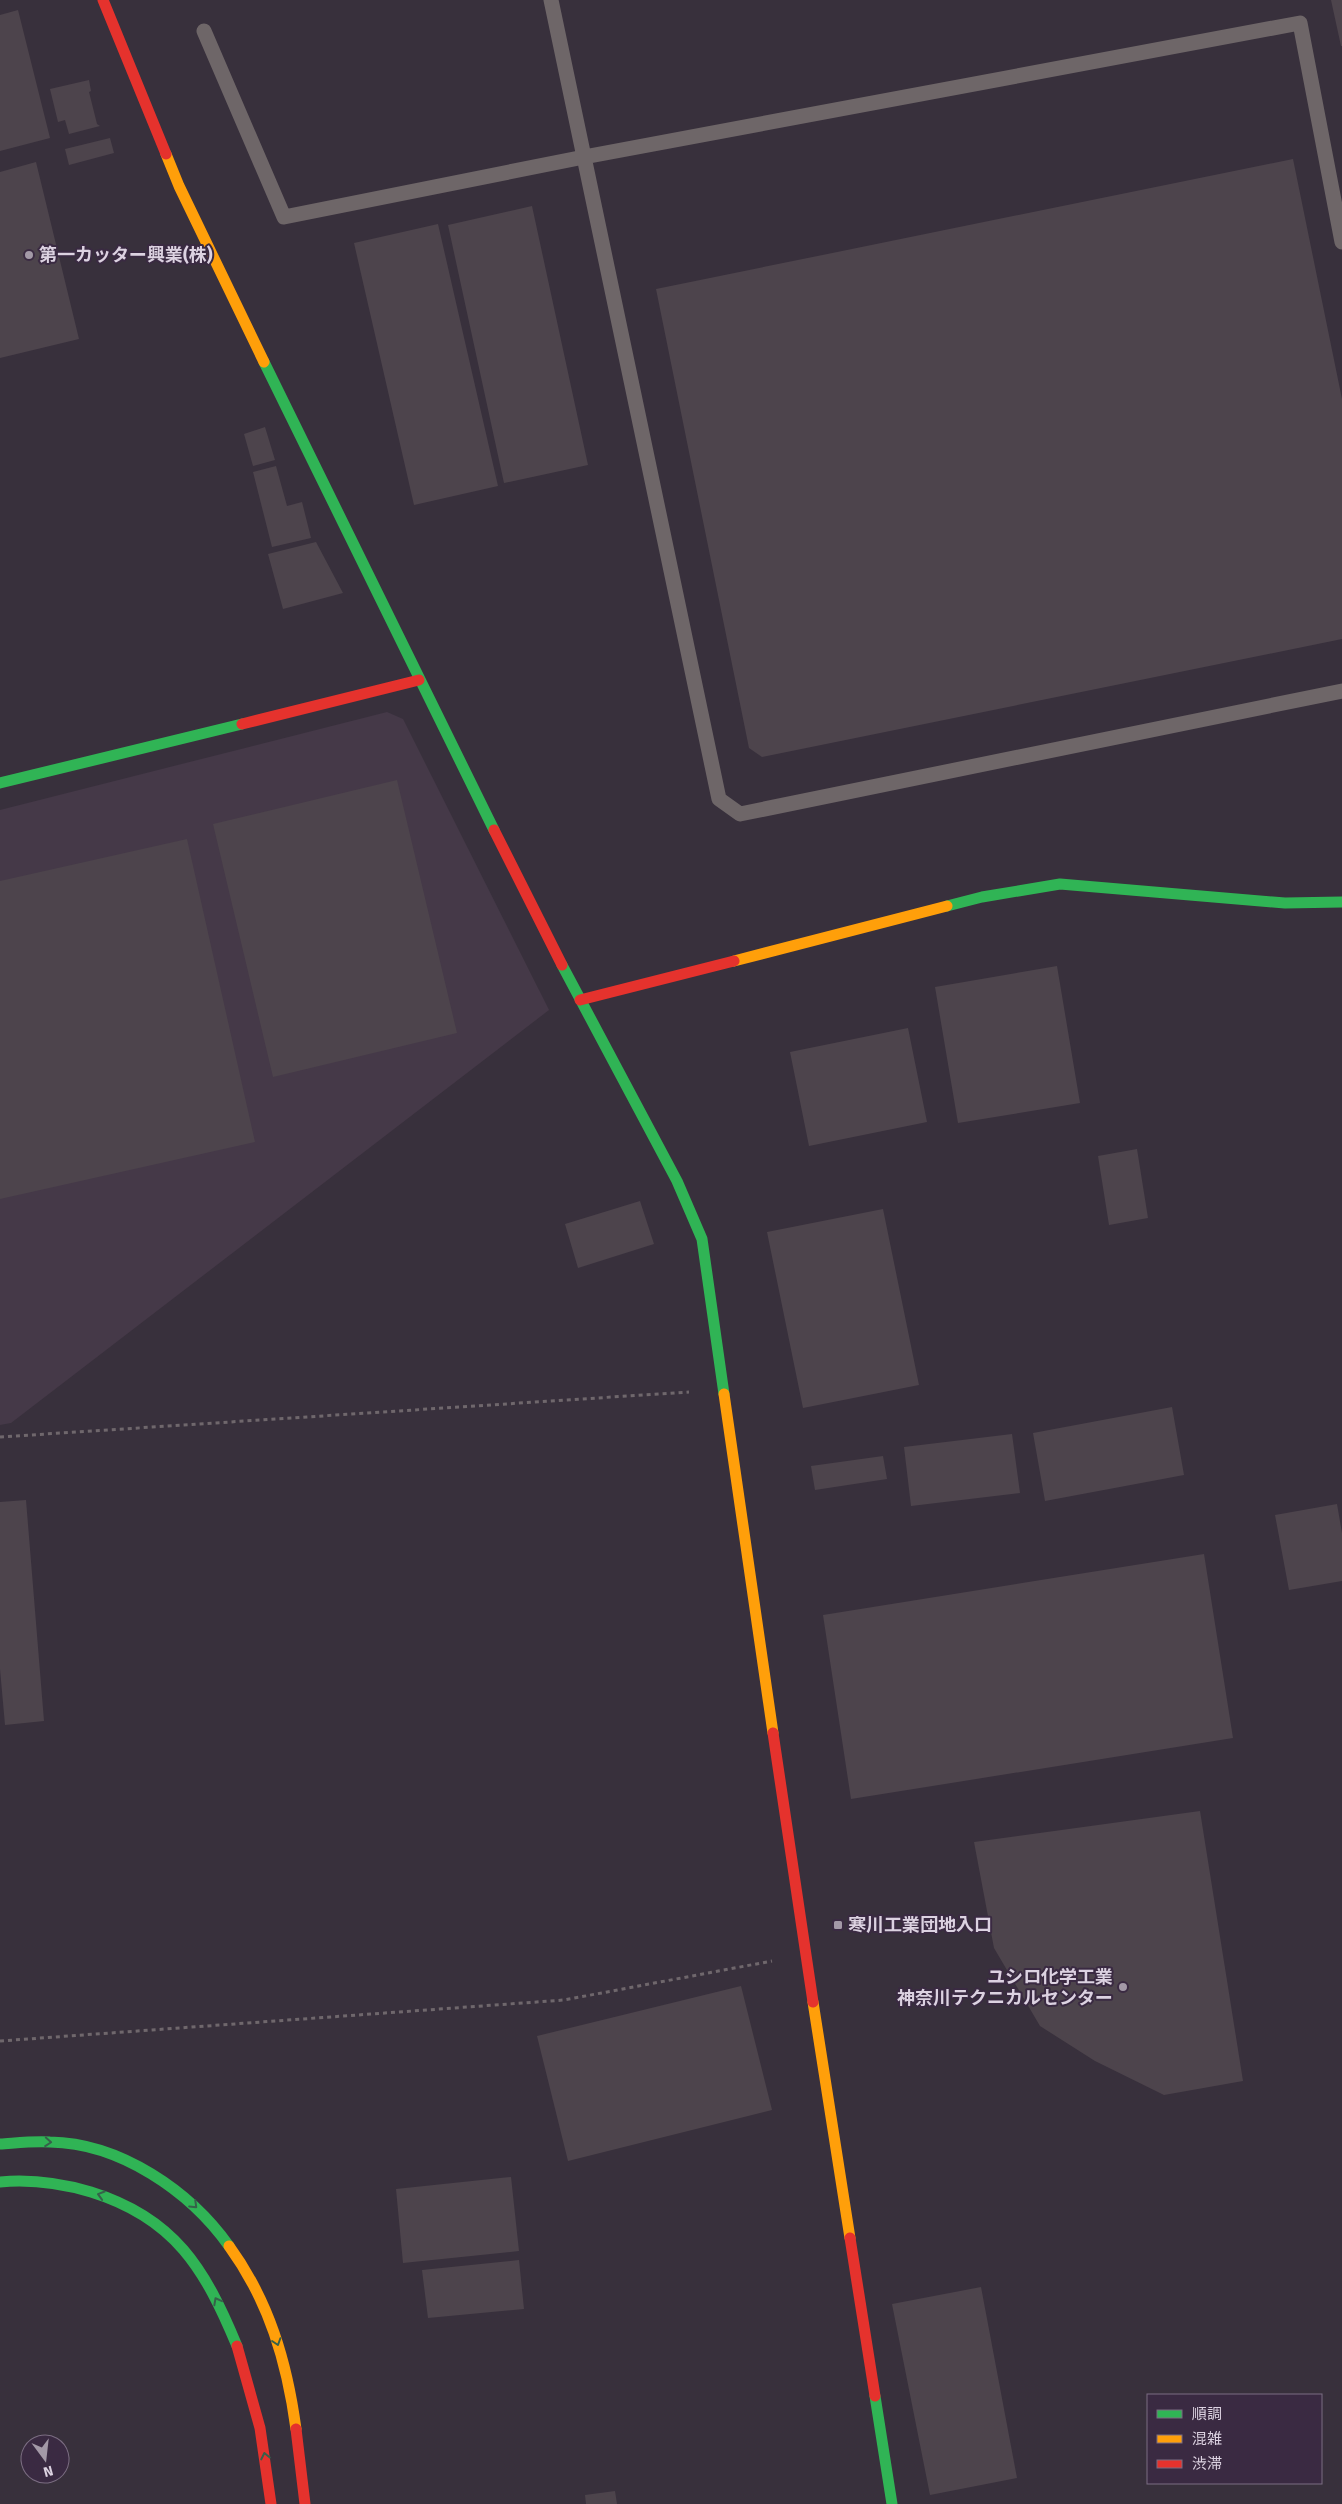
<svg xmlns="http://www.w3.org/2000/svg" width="1342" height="2504" viewBox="0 0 1342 2504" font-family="'Fira Sans','Noto Sans JP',sans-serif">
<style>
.industrial{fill:#453948}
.building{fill:#4d444c}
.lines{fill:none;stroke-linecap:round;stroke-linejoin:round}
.path{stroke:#6f676c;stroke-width:3;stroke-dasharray:4 4;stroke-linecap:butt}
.lane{stroke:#6e6668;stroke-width:15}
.fast{stroke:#30b455;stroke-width:11}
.slow{stroke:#ff9f0a;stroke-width:11}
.jam{stroke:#e5322d;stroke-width:11}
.oneway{stroke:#36614a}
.poi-dot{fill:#a399a7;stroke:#3a2a42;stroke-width:2}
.labels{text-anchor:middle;stroke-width:4;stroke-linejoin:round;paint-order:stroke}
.poi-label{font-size:18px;font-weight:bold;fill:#dcd2e1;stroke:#3a2a42;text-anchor:start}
</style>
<rect width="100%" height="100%" fill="#38303c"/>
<path class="industrial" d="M387 712 403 719 549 1010 11 1423 0 1425V810Z"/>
<path class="building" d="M1331 0H1342V46H1341Z
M18 10 50 138 0 151V15Z
M89 80 91 91 89 92 97 124 100 126 69 134 65 120 58 122 50 89Z
M110 138 114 153 69 165 65 149Z
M1293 159 1342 399V639L762 757 749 748 656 289Z
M36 162 79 339 0 358V172Z
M532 206 588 465 504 483 448 225Z
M438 224 498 486 414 505 354 243Z
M265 427 275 460 253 466 244 434Z
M276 466 287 506 302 502 311 538 272 547 253 472Z
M316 542 343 593 283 609 268 554Z
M397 780 457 1033 273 1077 213 824Z
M187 839 255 1142 0 1199V881Z
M1057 966 1080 1103 958 1123 935 987Z
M908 1028 927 1122 809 1146 790 1052Z
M1137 1149 1148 1218 1109 1225 1098 1156Z
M640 1201 654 1244 578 1268 565 1224Z
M883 1209 919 1385 803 1408 767 1232Z
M1172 1407 1184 1475 1045 1501 1033 1433Z
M1012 1434 1020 1493 911 1506 904 1447Z
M883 1456 887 1479 815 1490 811 1466Z
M26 1500 44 1721 5 1725 0 1669V1502Z
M1337 1504 1342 1533V1581L1289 1590 1275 1515Z
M1204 1554 1233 1738 851 1799 823 1615Z
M1200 1811 1243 2081 1164 2095 1095 2061 1040 2026 994 1948 974 1842Z
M741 1986 772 2110 568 2161 537 2036Z
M511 2177 519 2251 403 2263 396 2189Z
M519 2260 524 2309 428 2318 422 2270Z
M981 2287 1017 2478 930 2495 892 2304Z
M615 2491 617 2504H586L585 2495Z"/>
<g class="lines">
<path class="path" d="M0 1437 689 1392
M0 2041 564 2000 772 1961"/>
<path class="lane" d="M551 0 719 799 740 814 1342 691
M204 31 284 217 584 157 1300 23 1342 242"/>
<path class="fast" d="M264 362 494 830
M0 783 242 724
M947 906 982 897 1060 884 1285 903 1342 902
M562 965 677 1181 702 1239 724 1394
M0 2144C16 2143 33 2141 50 2142 120 2143 190 2191 229 2246
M0 2182C32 2179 60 2183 91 2192 175 2218 205 2269 237 2346
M875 2396 892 2504"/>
<path class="slow" d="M166 154 179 186 264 362
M734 961 947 906
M724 1394 773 1733
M813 2002 850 2238
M229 2246C269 2301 287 2362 296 2429"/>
<path class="jam" d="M103 0 166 154
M242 724 419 680
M494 830 562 965
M580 1000 734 961
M773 1733 813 2002
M850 2238 875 2396
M237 2346 260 2428 271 2504
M296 2429 305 2504"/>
</g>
<defs><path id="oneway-chevron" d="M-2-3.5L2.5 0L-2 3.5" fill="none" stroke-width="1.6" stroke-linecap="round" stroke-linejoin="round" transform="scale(1.25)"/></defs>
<g class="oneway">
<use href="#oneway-chevron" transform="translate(48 2142) rotate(4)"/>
<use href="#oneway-chevron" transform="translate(101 2195) rotate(-163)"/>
<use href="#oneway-chevron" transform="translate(194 2205) rotate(44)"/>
<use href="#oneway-chevron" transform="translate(217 2301) rotate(-118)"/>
<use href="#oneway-chevron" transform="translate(277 2342) rotate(72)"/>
<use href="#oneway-chevron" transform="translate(265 2456) rotate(-102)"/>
</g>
<g class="poi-dot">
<circle cx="29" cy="255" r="5"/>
<rect x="833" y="1920" width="10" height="10" rx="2.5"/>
<circle cx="1123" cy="1987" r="5"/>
</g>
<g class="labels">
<g class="poi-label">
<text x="39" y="261">第一カッター興業(株)</text>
<text x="848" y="1931">寒川工業団地入口</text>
<text x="1113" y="1983" text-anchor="end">ユシロ化学工業<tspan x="1113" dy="21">神奈川テクニカルセンター</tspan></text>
</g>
</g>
<rect x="1147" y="2394" width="175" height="90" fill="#3a2a42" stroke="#7b6d82"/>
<rect x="1157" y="2410" width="25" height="8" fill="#30b455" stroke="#7b6d82"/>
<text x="1192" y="2419" font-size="15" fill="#dcd2e1">順調</text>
<rect x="1157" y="2435" width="25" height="8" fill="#ff9f0a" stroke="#7b6d82"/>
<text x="1192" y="2444" font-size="15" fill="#dcd2e1">混雑</text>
<rect x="1157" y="2460" width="25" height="8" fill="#e5322d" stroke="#7b6d82"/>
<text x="1192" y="2469" font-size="15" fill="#dcd2e1">渋滞</text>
<g transform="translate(45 2459) rotate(165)"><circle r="24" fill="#3a2a42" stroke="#7b6d82"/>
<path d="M0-4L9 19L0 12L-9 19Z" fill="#a399a7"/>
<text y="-8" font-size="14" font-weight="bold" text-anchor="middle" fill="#dcd2e1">N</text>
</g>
</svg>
